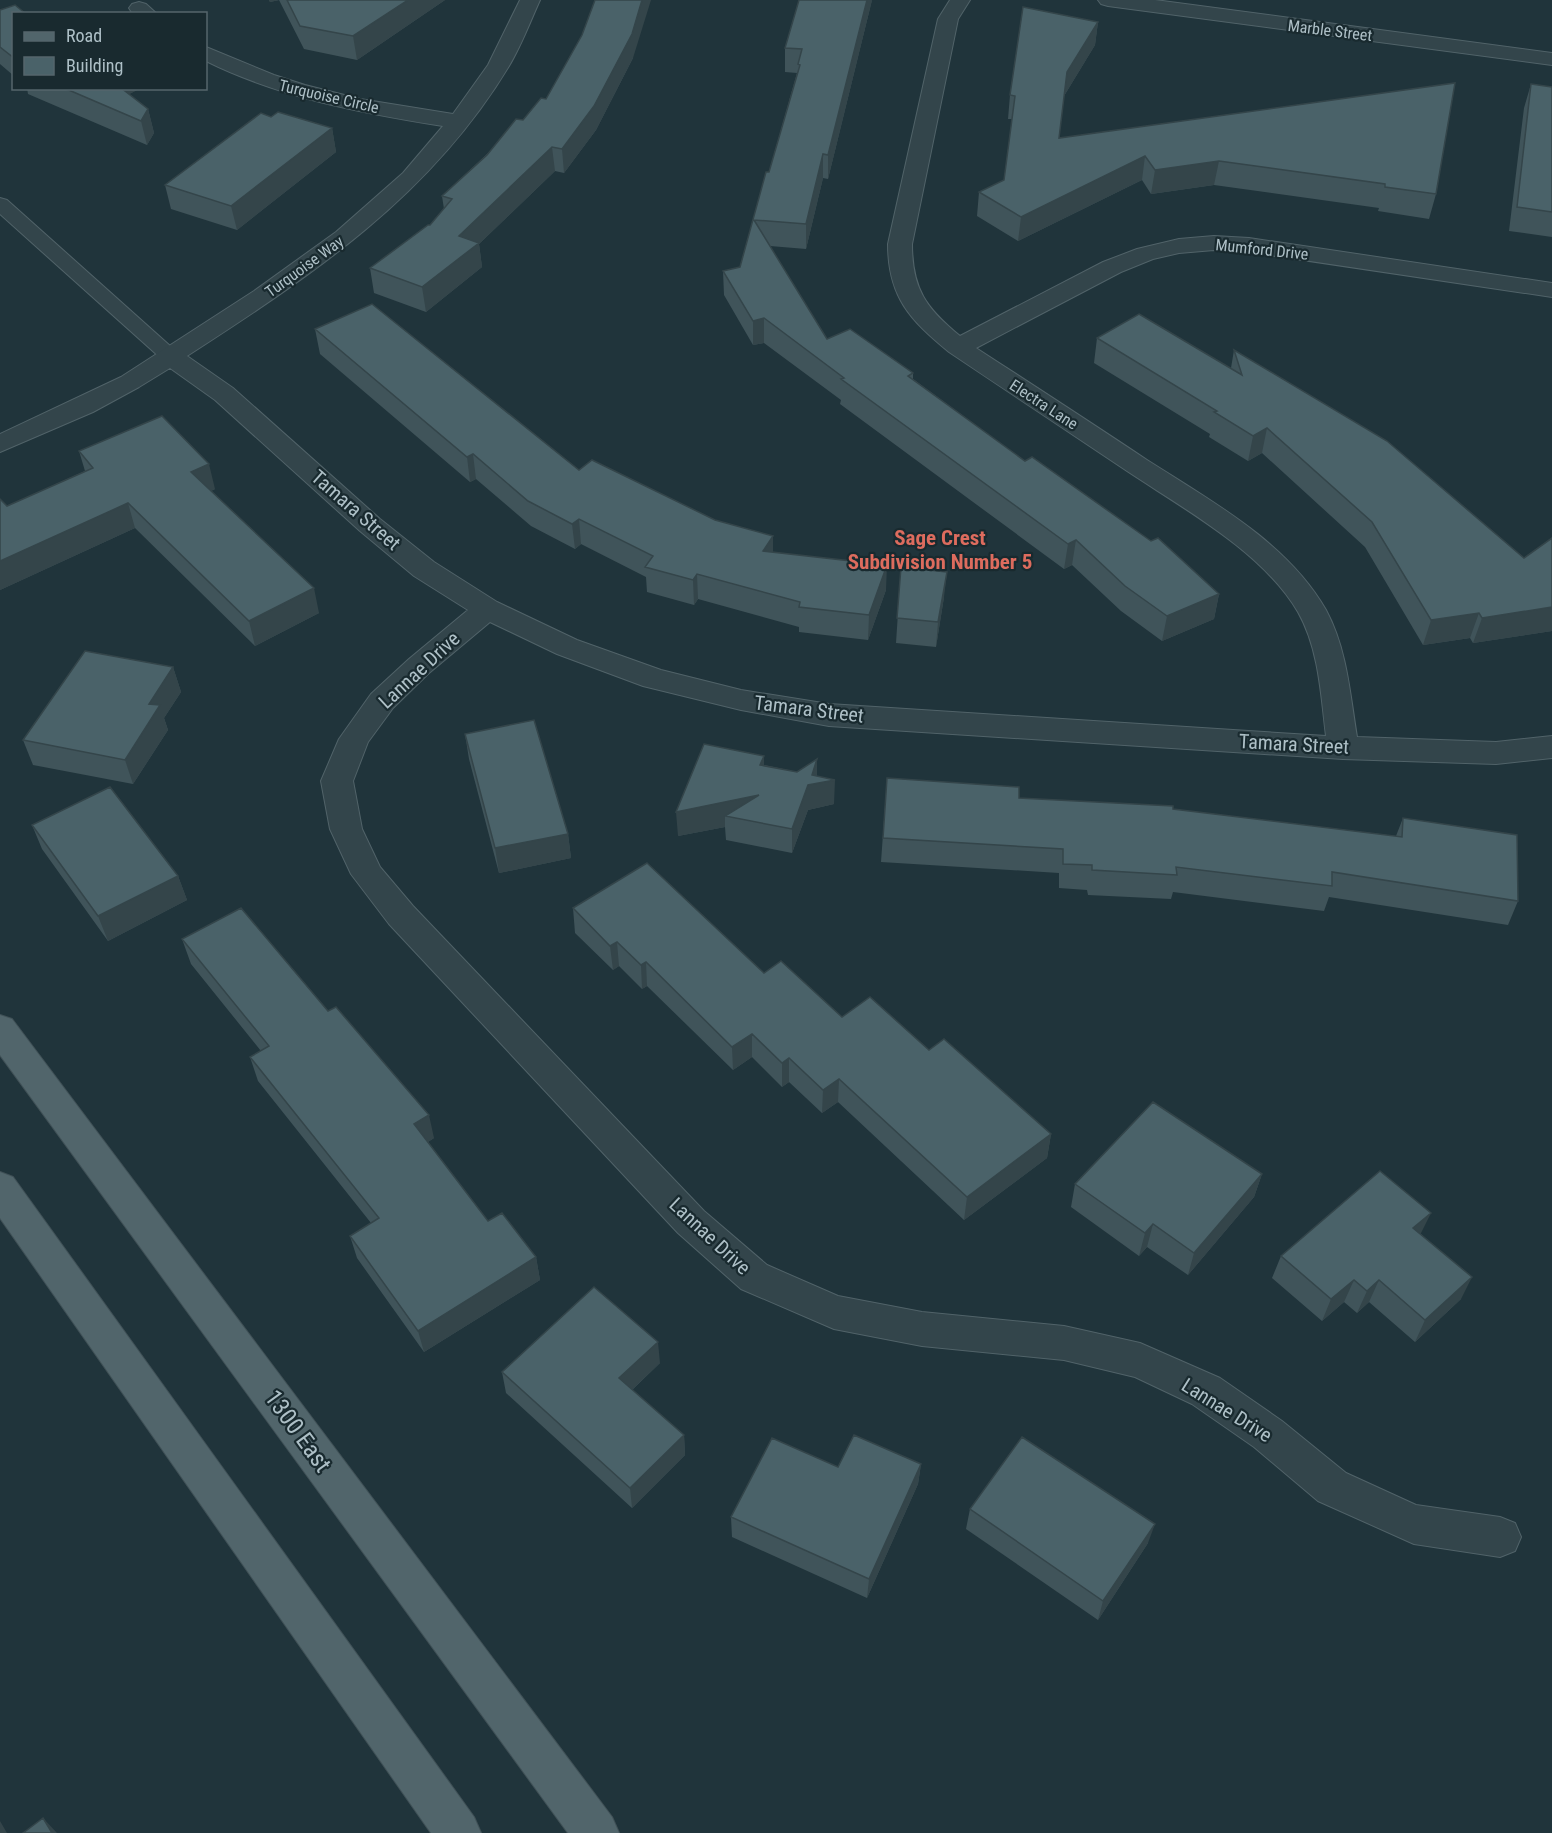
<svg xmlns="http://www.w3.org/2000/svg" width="1552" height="1833" viewBox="0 0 1552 1833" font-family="'Roboto Condensed',sans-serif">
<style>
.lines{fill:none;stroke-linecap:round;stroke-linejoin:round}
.lane-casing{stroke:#516369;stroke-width:2}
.street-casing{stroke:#516369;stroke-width:2}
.primary-casing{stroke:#405157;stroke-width:2}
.lane{fill:#33454b;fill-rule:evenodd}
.street{fill:#33454b;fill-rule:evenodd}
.primary{fill:#51656b;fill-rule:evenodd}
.wall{fill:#40545a}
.shaded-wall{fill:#34454a}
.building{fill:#4a6269;stroke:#34454a;stroke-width:1.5}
.labels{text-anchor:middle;stroke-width:4.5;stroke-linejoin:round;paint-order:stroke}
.far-street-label{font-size:16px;fill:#aec0c7;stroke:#192a2f}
.street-label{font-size:20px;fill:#aec0c7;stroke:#192a2f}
.neighbourhood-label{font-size:21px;font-weight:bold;fill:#dd6c5e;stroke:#192a2f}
.near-street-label{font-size:24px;fill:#aec0c7;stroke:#192a2f}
</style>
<rect width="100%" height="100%" fill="#20343b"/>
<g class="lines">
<defs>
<path id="lane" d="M0 198 7 200 178 353 181 357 178 361 171 363 164 361 0 214Z"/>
<path id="street" d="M520 0H540C530 22 521 46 509 66 430 197 312 275 187 356L233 388 380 519 434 562 497 602 577 640 661 670 741 690 829 704 1326 736C1321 695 1319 649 1298 612 1263 552 1184 509 1127 471 1068 431 1008 392 949 352 910 320 888 297 888 244L938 19 950 0H970L958 19 912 244C912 289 926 308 960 336L1103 262 1137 249 1179 239 1214 236 1249 238 1552 283V297L1249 252 1214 250 1179 253 1153 259 1121 272 976 348C1033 385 1090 422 1147 460 1211 501 1287 542 1326 610 1347 649 1350 694 1357 737L1496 742 1552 736V758L1496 764 1343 759 829 726 741 710 643 686 557 654 490 622 429 673 393 708 368 742 353 781 362 829 380 867 413 906 704 1211 767 1265 838 1296 922 1312 1064 1326 1140 1343 1220 1378 1282 1421 1346 1473 1416 1505 1500 1517 1515 1523 1521 1537 1515 1551 1500 1557 1414 1544 1318 1501 1254 1447 1192 1404 1135 1377 1064 1360 922 1346 834 1329 741 1289 678 1233 389 924 351 874 330 829 321 781 339 739 371 694 409 659 468 610 414 576 360 531 215 400 170 368 139 387 93 412 0 452V434L121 377 254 291 336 232 403 173 443 126C361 113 281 98 206 61V47L274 75 305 85 360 99 453 114 488 65Z
M1098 0H1155L1552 53V65L1108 6 1101 4Z
M139 2 146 4 157 14H133L129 8 132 4Z"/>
<path id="primary" d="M0 1015 12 1019 612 1817 619 1833H568L0 1055Z
M0 1172 13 1177 474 1817 481 1833H431L0 1218Z"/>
</defs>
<use href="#lane" class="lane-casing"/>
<use href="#street" class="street-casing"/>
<use href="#primary" class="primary-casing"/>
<use href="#lane" class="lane"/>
<use href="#street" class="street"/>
<use href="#primary" class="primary"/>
</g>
<path class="wall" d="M269 0H445L357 60 304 49 279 0 270 2Z
M872 0 828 179 823 178 806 249 770 246 827 339 913 373V379L1025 461 1219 594 1214 619 1162 641 1121 611 1072 565 1064 569 840 404 841 400 764 343 753 345 724 295 723 271 740 267 769 172 797 73 785 72V48Z
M0 10 14 14V76L0 64Z
M1098 22 1095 45 1064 96 1059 138 1455 83 1436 194 1429 219 1378 211 1379 208 1214 185 1151 194 1142 180 1018 241 977 216 979 192 1004 180 1012 119H1008L1010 95Z
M582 35 633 58 596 130 564 173 555 171 479 244 482 267 426 312 374 293 370 268 430 225 444 209 442 196 546 99Z
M1531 84 1552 87V237L1509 231 1524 108Z
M27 88H137V90L129 94 148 109 154 133 147 145 28 94Z
M332 128 336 152 237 230 171 209 165 185Z
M315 329 579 470 715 520 773 536V552L886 590 868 640 799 632V627L698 599 694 605 647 592 646 577 581 544 575 549 531 526 476 479 470 482 320 354Z
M1097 338 1231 368 1234 350 1524 558 1552 538V631L1473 643 1470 638 1423 645 1365 547 1262 453 1248 461 1209 437 1210 434 1094 363Z
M79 451 215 489 211 491 319 613 255 646 135 528 0 590V499L7 506 85 471Z
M901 567 944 597 936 647 896 643Z
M173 667 181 692 164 718 168 730 133 784 33 765 23 740Z
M465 734 568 834 571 858 499 873 469 759Z
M764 765 817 776 834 804 808 810 792 853 726 840 725 827 678 836Z
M887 778 1019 798 1173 809 1396 836 1403 818 1518 901 1508 925 1329 897 1324 911 1173 892 1171 899 1088 895 1087 890 1059 888V873L881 862Z
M32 825 178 876 187 900 108 941 42 849Z
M573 908 764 973 842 1017 929 1050 1051 1134 1047 1158 964 1220 838 1102 822 1113 789 1082 782 1087 752 1057 733 1070 647 986 642 989 619 966 613 970 575 933Z
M182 939 434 1138 428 1142 488 1221 536 1257 540 1280 424 1352 357 1258 350 1236 371 1223 258 1081 250 1057 261 1051 191 964Z
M1262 1174 1254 1197 1188 1275 1147 1247 1139 1256 1071 1207 1075 1184Z
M1421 1234 1461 1299 1415 1342 1369 1302 1357 1313 1344 1302 1322 1321 1272 1278 1281 1256Z
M660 1363 632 1390 684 1435 685 1455 632 1508 506 1393 502 1372Z
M921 1464 918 1484 867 1598 732 1537 731 1517 838 1467Z
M970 1509 1148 1543 1098 1620 966 1529Z"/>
<path class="shaded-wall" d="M269 0H279L270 2Z
M408 0H445L357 60 353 36Z
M642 0H651L633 58 596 130 564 173 562 149Z
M867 0H872L828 179V155Z
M1098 22 1095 45 1064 96 1067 72Z
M111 88H137V90L114 102Z
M148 109 154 133 147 145 141 121Z
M332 128 336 152 237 230 231 206Z
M552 147 555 171 479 244 482 267 426 312 422 287 459 236Z
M823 154V178L806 249V224Z
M1145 156 1142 180 1018 241 1021 217Z
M1219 161 1214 185 1151 194 1155 170Z
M764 318V343L753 345V321Z
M1267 428 1262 453 1248 461 1253 436Z
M473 454 476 479 470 482 467 457Z
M209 464 215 489 197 497 191 472Z
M128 503 135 528 0 590V561Z
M579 519 581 544 575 549 572 524Z
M773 536V561L763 551Z
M1076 540 1072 565 1064 569 1068 544Z
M887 565 886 590 868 640 869 615Z
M947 572 944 597 936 647 938 622Z
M697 574 698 599 694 605 693 580Z
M314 588 319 613 255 646 249 621Z
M1219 594 1214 619 1162 641 1167 616Z
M1552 607V631L1473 643 1482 618Z
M1479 613 1470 638 1423 645 1431 620Z
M173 667 181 692 164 718 168 730 133 784 125 760 149 704Z
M764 756V781L760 765Z
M817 759V783L835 780 834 804 808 810 792 853V829Z
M759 795 725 816V827L678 836 676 812Z
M568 834 571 858 499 873 495 848Z
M178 876 187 900 108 941 98 916Z
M617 942 619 966 613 970 610 946Z
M646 962 647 986 642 989 641 965Z
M752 1034V1057L733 1070 732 1047Z
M789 1058V1082L782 1087V1063Z
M839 1079 838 1102 822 1113 823 1090Z
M429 1115 434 1138 420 1147 414 1124Z
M1051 1134 1047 1158 964 1220 967 1197Z
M1262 1174 1254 1197 1188 1275 1194 1253Z
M1431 1213 1420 1235 1413 1228Z
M1153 1224 1147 1247 1139 1256 1145 1233Z
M536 1257 540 1280 424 1352 418 1331Z
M1472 1277 1461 1299 1415 1342 1425 1320Z
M1354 1280 1344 1302 1322 1321 1331 1299Z
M1379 1280 1369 1302 1357 1313 1367 1291Z
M658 1342 660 1363 622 1399 619 1378Z
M684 1435 685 1455 632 1508 630 1488Z
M921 1464 918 1484 867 1598 869 1579Z
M1155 1524 1148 1543 1098 1620 1103 1601Z
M43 1818 57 1833H52Z
M0 1821 7 1833H0Z"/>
<path class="building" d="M287 0H408L353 36 300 26Z
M595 0H642L632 34 594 106 562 149 552 147 459 236 479 243 422 287 370 268 428 225H430L452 199 442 196 487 155 516 119 523 120 541 98 546 99 582 35Z
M799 0H867L828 155 823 154 806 224 754 220 827 339 850 329 913 373 908 376 1025 461 1032 457 1151 541 1158 538 1219 594 1167 616 1125 586 1076 540 1068 544 841 379 844 378 764 318 753 321 723 271 740 267 766 172H769L800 65 798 64 802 49 785 48Z
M15 5 26 14H14V58L0 47V10Z
M1023 7 1098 22 1067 72 1059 138 1455 83 1436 194 1385 187V184L1219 161 1155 170 1145 156 1021 217 979 192 1004 180 1015 96 1010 95Z
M1531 84 1552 87V212L1517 207Z
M64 88H121L148 109 141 121Z
M278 112 332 128 231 206 165 185 261 113 271 117Z
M372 304 579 470 592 460 715 520 773 536 763 551 887 565 869 615 799 607 800 602 697 574 693 580 645 567 653 556 579 519 572 524 528 501 473 454 467 457 315 329Z
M1139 314 1242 375 1234 350 1387 441 1524 558 1552 538V607L1482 618 1479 613 1431 620 1372 522 1267 428 1253 436 1214 412 1217 411 1097 338Z
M162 416 209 464 191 472 314 588 249 621 128 503 0 561V499L7 506 93 468 79 451Z
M901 567 947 572 938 622 897 618Z
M85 651 173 667 149 704 160 705 125 760 23 740Z
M534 720 568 834 495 848 465 734Z
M704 744 764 756 760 765 797 772 817 759 812 775 835 780 808 785 792 829 725 816 759 795 676 812Z
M887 778 1019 787V798L1173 806V809L1402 837 1403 818 1517 835 1518 901 1332 872V886L1176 867 1177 875 1092 870V865L1063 864V849L883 838Z
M110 787 178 876 98 916 32 825Z
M647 863 764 973 781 961 842 1017 870 997 929 1050 944 1039 1051 1134 967 1197 839 1079 823 1090 789 1058 782 1063 752 1034 732 1047 646 962 641 965 617 942 610 946 573 908Z
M241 908 328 1011 336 1007 429 1115 414 1124 488 1221 502 1213 536 1257 418 1331 350 1236 379 1218 250 1057 269 1046 182 939Z
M1153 1102 1262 1174 1194 1253 1153 1224 1145 1233 1075 1184Z
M1380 1171 1431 1213 1413 1228 1472 1277 1425 1320 1379 1280 1367 1291 1354 1280 1331 1299 1281 1256Z
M594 1287 658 1342 619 1378 684 1435 630 1488 502 1372Z
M854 1435 921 1464 869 1579 731 1517 772 1438 838 1467Z
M1022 1437 1155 1524 1103 1601 970 1509Z
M43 1818 52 1833H23Z"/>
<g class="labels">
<g class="far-street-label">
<text transform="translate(1330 30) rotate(7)" y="6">Marble Street</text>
<text transform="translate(329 96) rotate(13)" y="6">Turquoise Circle</text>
<text transform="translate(1262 249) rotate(6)" y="6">Mumford Drive</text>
<text transform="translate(304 266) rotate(-36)" y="6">Turquoise Way</text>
<text transform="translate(1044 404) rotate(33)" y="6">Electra Lane</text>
</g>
<g class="street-label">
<text transform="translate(356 510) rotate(41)" y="7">Tamara Street</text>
<text transform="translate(419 670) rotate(-43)" y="7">Lannae Drive</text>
<text transform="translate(809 709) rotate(7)" y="7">Tamara Street</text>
<text transform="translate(1294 744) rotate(3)" y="7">Tamara Street</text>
<text transform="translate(710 1236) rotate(43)" y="7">Lannae Drive</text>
<text transform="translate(1227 1410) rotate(32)" y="7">Lannae Drive</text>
</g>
<g class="neighbourhood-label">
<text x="940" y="545">Sage Crest<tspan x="940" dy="24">Subdivision Number 5</tspan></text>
</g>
<g class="near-street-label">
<text transform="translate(298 1431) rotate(54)" y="8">1300 East</text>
</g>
</g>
<rect x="12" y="12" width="195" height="78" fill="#192a2f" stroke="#55666c" stroke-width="1.5"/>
<rect x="24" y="32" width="30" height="9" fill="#51656b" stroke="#55666c" stroke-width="1.5"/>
<text x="66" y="42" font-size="18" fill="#aec0c7">Road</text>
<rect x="24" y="57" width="30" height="18" fill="#4a6269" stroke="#55666c" stroke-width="1.5"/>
<text x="66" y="72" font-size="18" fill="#aec0c7">Building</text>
</svg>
